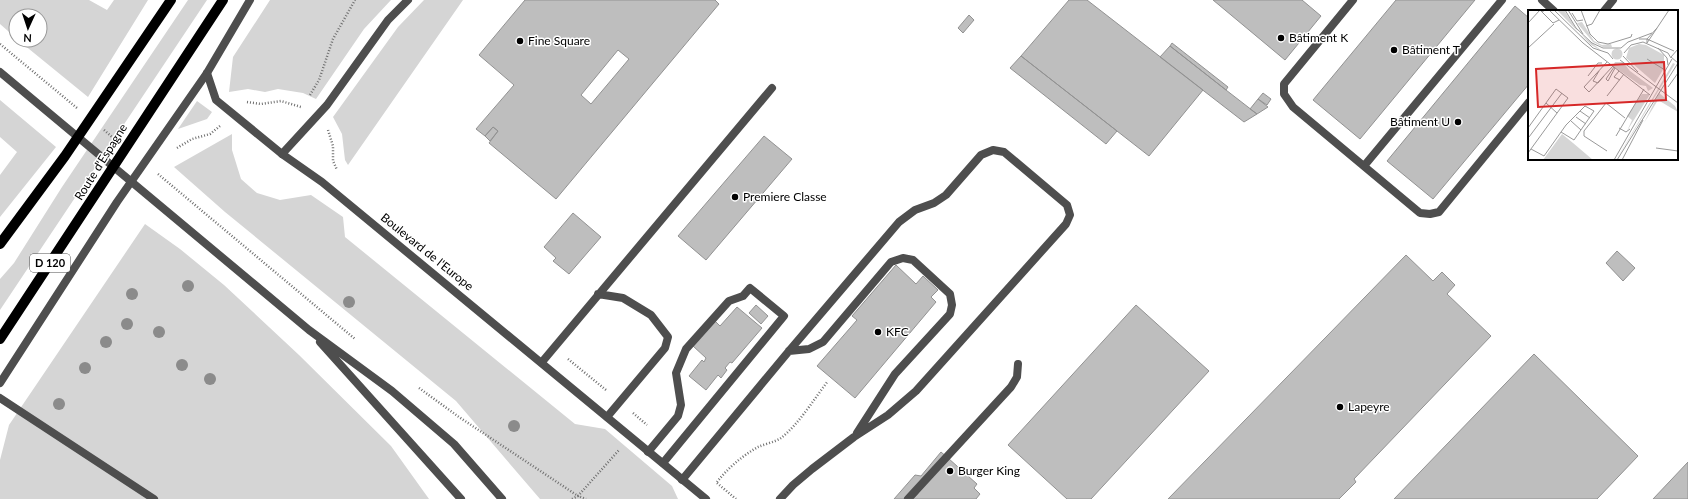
<svg xmlns="http://www.w3.org/2000/svg" width="1688" height="499" viewBox="0 0 1688 499" font-family="Lato,sans-serif">
<style>
.green{fill:#d5d5d5}
.building{fill:#bebebe;stroke:#929292;fill-rule:evenodd}
.lines{fill:none;stroke-linecap:round;stroke-linejoin:round}
.path{stroke:#707070;stroke-width:2.5;stroke-dasharray:1 2;stroke-linecap:butt}
.service{stroke:#4e4e4e;stroke-width:8}
.minor{stroke:#4e4e4e;stroke-width:8}
.tertiary{stroke:#4e4e4e;stroke-width:8}
.primary{stroke:#000;stroke-width:10}
.tree{fill:#8b8b8b}
.poi-dot{fill:#000;stroke:#fff;stroke-width:1.5}
.labels{text-anchor:middle;stroke-width:3;stroke-linejoin:round;paint-order:stroke}
.shield{fill:#fff;stroke:#4c4c4c;stroke-width:1}
.shield-label{font-size:11px;font-weight:bold;fill:#000}
.poi-label{font-size:12px;fill:#000;stroke:#fff;text-anchor:start}
.street-label{font-size:12px;fill:#000;stroke:#fff}
.inset-road{fill:none;stroke:#999;stroke-width:1}
.view{fill:#d62828;fill-opacity:0.15;stroke:#d62828;stroke-width:2}
.inset-edge{fill:none;stroke:#000;stroke-width:2}
</style>
<rect width="100%" height="100%" fill="#fff"/>
<path class="green" d="M0 0H89L107 10 114 0H148L88 97 18 40H40V16H16V38L0 24Z
M188 0H207L0 310V279L14 263 62 187Z
M270 0H391L364 29 316 99 303 93 278 89 265 92 248 89 229 92 233 57Z
M424 0H463L348 165 345 160 342 134 333 117 398 27Z
M0 100 56 147 0 217V175L17 152 0 137Z
M197 101 212 112 207 119 178 129Z
M232 134V150L241 179 257 193 280 200 311 195 343 217 345 237 575 424 605 429 672 486 678 499H540L456 401 225 212 174 167Z
M145 224 180 249 224 285 299 355 391 446 429 499H0V460L9 425Z"/>
<path class="building" d="M525 0H715L719 4 556 199 489 143 498 131 493 127 485 136 476 129 514 85 479 55ZM618 50 629 59 591 104 581 95Z
M1069 0H1087L1203 90 1149 156 1021 56Z
M1213 0H1302L1321 16 1285 60Z
M1396 0H1475L1360 139 1313 100Z
M1515 6 1529 18V84L1433 199 1387 161Z
M969 15 974 20 963 33 958 28Z
M1172 43 1228 87 1226 90 1170 46Z
M1170 46 1226 90 1257 114 1244 122 1160 57Z
M1021 56 1117 131 1106 144 1010 68Z
M1263 93 1271 99 1267 105 1258 99Z
M1258 99 1268 107 1257 114 1250 109Z
M493 127 498 131 490 141 485 136Z
M764 136 792 159 706 260 678 236Z
M573 213 601 237 569 274 553 261 556 258 544 247Z
M1617 251 1635 268 1623 281 1606 263Z
M1406 255 1433 281 1442 272 1455 285 1447 294 1491 336 1354 479 1356 482 1339 499H1168Z
M896 265 916 284 923 276 938 290 931 297 936 302 855 398 817 366 857 320 852 316Z
M756 305 768 316 761 324 749 313Z
M1136 305 1209 371 1091 499H1067L1008 445Z
M737 307 762 328 732 363 730 362 725 368 727 370 721 378 718 375 706 390 689 376 702 360 704 362 706 358 693 346 715 321 720 326Z
M1534 354 1638 456 1597 499H1394Z
M941 452 948 458 913 499H894L915 475 921 476Z
M948 458 977 484 974 488 980 494 976 499H913Z
M1688 462V499H1653Z"/>
<g class="lines">
<path class="path" d="M0 44 77 108
M310 95 319 80 333 39 355 0
M247 102 261 104 281 101 301 107
M104 130 112 137
M328 130 333 146V161L337 170
M177 148 192 139 210 134 220 126
M158 174 355 339
M568 359 606 390
M419 388 459 417 578 496 619 450
M633 413 647 425
M717 482C728 468 742 456 758 447 765 444 775 442 781 438 799 424 814 399 828 381
M717 483 736 499
M572 499 578 496 586 499"/>
<path class="service" d="M1353 0 1284 84V94L1293 107 1420 213 1430 214 1439 212 1529 102
M1542 0 1554 11
M1604 11 1613 0
M282 154 327 105 388 20 408 0
M1364 166 1502 0
M598 294 623 298 651 315 668 337 665 348 607 417
M789 351 809 349 823 342 891 262 903 258 913 260 950 294 952 305 950 314 895 374 857 433
M542 362 772 88
M0 383 117 202 207 73 250 0
M0 398 154 499
M648 452 678 416 681 405 676 373 686 349 729 301 743 296 750 288 784 316 663 463
M682 480 789 351 899 222 915 210 934 203 946 195 981 155 993 150 1004 152 1067 205 1070 215 1066 224 916 391 888 415 854 437 812 469 793 485 780 499
M908 499 1011 387 1017 377 1018 364"/>
<path class="minor" d="M207 73 216 100 282 154 322 182 706 499"/>
<path class="tertiary" d="M0 72 309 330 392 391 454 444 502 499
M320 342 461 499"/>
<path class="primary" d="M0 244 65 156 171 0
M0 339 223 0"/>
</g>
<g class="tree">
<circle cx="188" cy="286" r="6"/>
<circle cx="132" cy="294" r="6"/>
<circle cx="349" cy="302" r="6"/>
<circle cx="127" cy="324" r="6"/>
<circle cx="159" cy="332" r="6"/>
<circle cx="106" cy="342" r="6"/>
<circle cx="182" cy="365" r="6"/>
<circle cx="85" cy="368" r="6"/>
<circle cx="210" cy="379" r="6"/>
<circle cx="59" cy="404" r="6"/>
<circle cx="514" cy="426" r="6"/>
</g>
<g class="poi-dot">
<circle cx="1281" cy="38" r="4"/>
<circle cx="520" cy="41" r="4"/>
<circle cx="1394" cy="50" r="4"/>
<circle cx="1458" cy="122" r="4"/>
<circle cx="735" cy="197" r="4"/>
<circle cx="878" cy="332" r="4"/>
<circle cx="1340" cy="407" r="4"/>
<circle cx="950" cy="471" r="4"/>
</g>
<g class="labels">
<rect class="shield" x="30" y="254" width="40" height="18" rx="3"/>
<g class="shield-label">
<text x="50" y="267">D 120</text>
</g>
<g class="poi-label">
<text x="1289" y="42">Bâtiment K</text>
<text x="528" y="45">Fine Square</text>
<text x="1402" y="54">Bâtiment T</text>
<text x="1450" y="126" text-anchor="end">Bâtiment U</text>
<text x="743" y="201">Premiere Classe</text>
<text x="886" y="336">KFC</text>
<text x="1348" y="411">Lapeyre</text>
<text x="958" y="475">Burger King</text>
</g>
<g class="street-label">
<text transform="translate(101 162) rotate(-58)" y="4">Route d'Espagne</text>
<text transform="translate(427 252) rotate(39)" y="4">Boulevard de l'Europe</text>
</g>
</g>
<g transform="translate(1528 10)">
<rect width="150" height="150" fill="#fff"/>
<path d="M29 0H36L51 23 74 41 63 35ZM54 12 66 31 74 35 83 34 84 37H75L65 32 49 13ZM111 34 118 35 136 45V58L127 73 98 48 101 38ZM83.5 44a5.5 5.5 0 1 1 11 0a5.5 5.5 0 1 1-11 0ZM87 52H95L102 61 125 78 120 81 118 76 112 75 85 56ZM145 53 147 54 88 150 134 72ZM131 83 147 96 150 102 130 90 116 113ZM114 84H121V86L99 121 104 110 99 106ZM34 124 45 133 65 150H15Z" fill="#d5d5d5"/>
<path class="inset-road" d="M21 0 55 33 122 85M26 0 65 38 80 43 85 49M37 0 48 18 64 33 75 38H93M40 0 55 24M53 0 62 24 70 32 80 34 103 27 104 24M14 2 25 13 31 10M44 3 49 11 55 10M0 13 12 0 14 2 17 0M58 16 64 14 72 0M111 29H119L146 41M119 33 141 0M119 33V29L129 18M0 38 26 14M93 38 100 32 124 23M130 38 139 48 140 55M150 39 143 47 150 53M96 43 103 35 115 32 140 43 143 48M95 46 110 62M119 49 137 60M92 50 150 93M79 52 56 77 61 82 85 56M86 57 78 69 80 71 87 58M71 61 65 71 70 73 76 66M91 61 86 67 92 70M60 66 70 53H74M140 77 150 63M79 86 96 64M18 93 29 103M52 101 62 108M48 107 58 114M43 111 53 120M0 118 28 79 40 88 0 143M91 118 98 122 102 119M88 126 116 79M1 127 34 83M128 138 150 141M3 139 16 146 38 115 57 96 66 101 46 130 33 122M79 141 56 126V121L78 93 97 108M86 150 144 49M89 150 150 53M94 150 115 110"/>
<path class="view" d="M136 52 138 90 10 97 8 59Z"/>
<rect width="150" height="150" class="inset-edge"/>
</g>
<g transform="translate(28 28) rotate(183)"><circle r="19" fill="#ffffff" stroke="#999999"/>
<path d="M0-3L7 15L0 10L-7 15Z" fill="#000000"/>
<text y="-6" font-size="11" font-weight="bold" text-anchor="middle" fill="#000000">N</text>
</g>
</svg>
